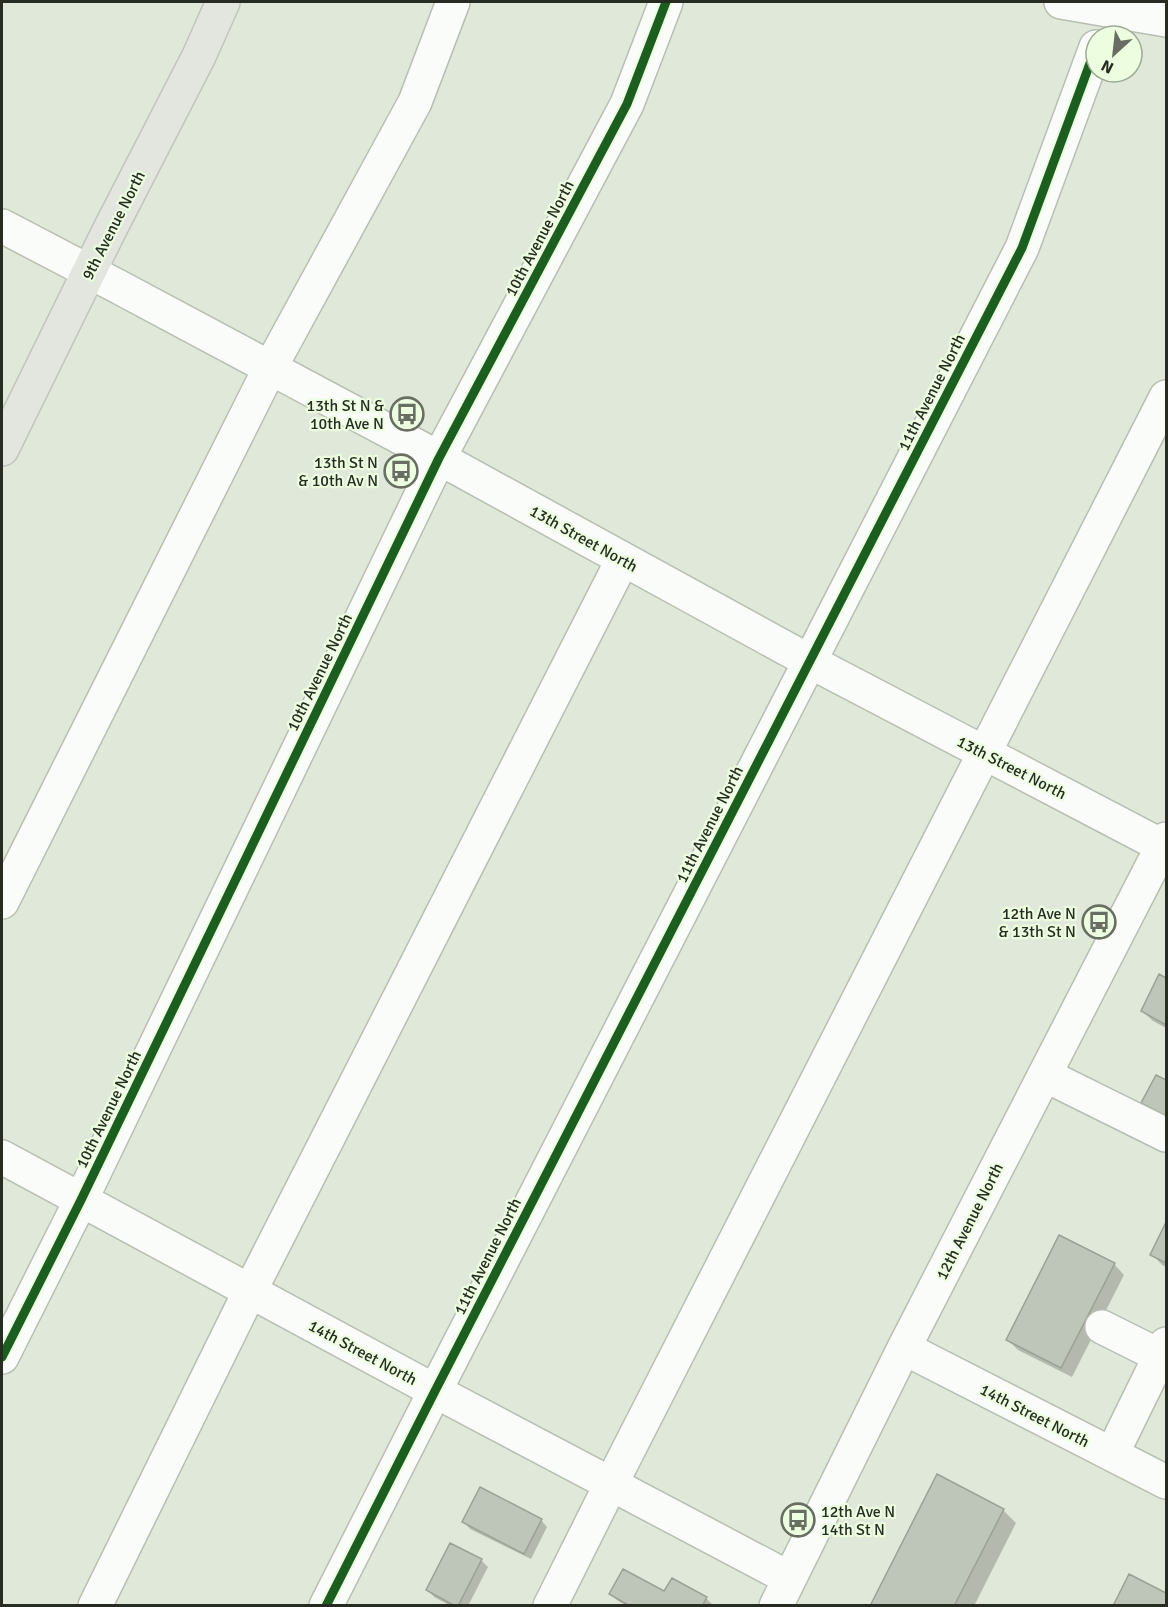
<svg xmlns="http://www.w3.org/2000/svg" width="1168" height="1607" viewBox="0 0 1168 1607" font-family="Signika,sans-serif">
<style>
.shadow{fill:#0003}
.building{fill:#bec5b9;stroke:#9aa195;stroke-width:1.5}
.lines{fill:none;stroke-linecap:round;stroke-linejoin:round}
.minor-casing{stroke:#b7bfb2;stroke-width:36}
.major-casing{stroke:#c1c5bd;stroke-width:36}
.minor{stroke:#fafcf9;stroke-width:33}
.major{stroke:#e2e6df;stroke-width:33}
.cycleway-casing{stroke:#ecfde0;stroke-width:13}
.cycleway{stroke:#1b5e20;stroke-width:9}
.labels{text-anchor:middle;stroke-width:4.5;stroke-linejoin:round;paint-order:stroke}
.street-label{font-size:16px;fill:#272c22;stroke:#ecfde0}
.poi-label{font-size:16px;fill:#272c22;stroke:#ecfde0;text-anchor:end}
</style>
<rect width="100%" height="100%" fill="#e0e9d9"/>
<path class="shadow" d="M1160 976 1166 980V1028L1153 1021 1142 1011Z
M1156 1077 1166 1082V1118L1150 1109 1143 1103Z
M1166 1225V1267L1162 1265 1152 1254Z
M1114 1264 1124 1275 1072 1377 1018 1350 1007 1339Z
M1003 1510 1016 1523 974 1606H871Z
M541 1520 547 1527 531 1559 470 1529 464 1522Z
M481 1560 488 1567 468 1606H451L434 1597 428 1590Z
M611 1594 706 1598 713 1605 627 1606 618 1601Z"/>
<path class="building" d="M1159 974 1166 978V1025L1141 1011Z
M1156 1075 1166 1080V1116L1141 1103Z
M1166 1222V1263L1150 1255Z
M1059 1235 1115 1263 1061 1368 1006 1340Z
M937 1474 1004 1509 954 1606H870Z
M480 1487 542 1519 524 1554 462 1522Z
M450 1543 482 1559 458 1606H455L426 1590Z
M623 1569 664 1591 672 1578 707 1597 702 1606H630L609 1594Z
M1129 1574 1166 1593V1606H1113Z"/>
<g class="lines">
<defs>
<path id="minor" d="M1061 2 1166 20
M2 226 117 286 439 458 809 661 1166 848
M2 902 270 368 415 102 453 2
M1045 1075 1166 1135
M2 1157 435 1391 789 1578
M1102 1327 1166 1359
M904 1348 1166 1482
M2 1357 81 1200 439 458 627 104 666 2
M1112 1454 1166 1344
M95 1606 250 1291 623 559
M326 1606 435 1391 1022 248 1096 47
M550 1606 611 1484 1166 397
M776 1606 904 1348 1166 839"/>
<path id="major" d="M2 449 109 231 199 56 223 2"/>
</defs>
<use href="#minor" class="minor-casing"/>
<use href="#major" class="major-casing"/>
<use href="#minor" class="minor"/>
<use href="#major" class="major"/>
<defs>
<path id="cycleway" d="M2 1357 81 1200 439 458 627 104 666 2
M326 1606 435 1391 1022 248 1096 47"/>
</defs>
<use href="#cycleway" class="cycleway-casing"/>
<use href="#cycleway" class="cycleway"/>
</g>
<defs>
<symbol id="bus-ring" viewBox="-11 -11 22 22"><circle r="9.5" fill="#ecfde0" stroke="#686e62" stroke-width="1.5"/><path d="M-5-6H5V4H4V6H2V4H-2V6H-4V4H-5ZM-3.5-4V0h7V-4ZM-3.5 1.2v1.5H-2V1.2ZM2 1.2v1.5H3.5V1.2Z" fill="#686e62"/></symbol>
</defs>
<g fill-rule="evenodd">
<use href="#bus-ring" x="388" y="395" width="38" height="38"/>
<use href="#bus-ring" x="382" y="452" width="38" height="38"/>
<use href="#bus-ring" x="1080" y="903" width="38" height="38"/>
<use href="#bus-ring" x="779" y="1501" width="38" height="38"/>
</g>
<g class="labels">
<g class="street-label">
<text transform="translate(113 225) rotate(-63)" y="6">9th Avenue North</text>
<text transform="translate(539 238) rotate(-62)" y="6">10th Avenue North</text>
<text transform="translate(931 392) rotate(-63)" y="6">11th Avenue North</text>
<text transform="translate(584 538) rotate(29)" y="6">13th Street North</text>
<text transform="translate(319 672) rotate(-64)" y="6">10th Avenue North</text>
<text transform="translate(1012 767) rotate(27)" y="6">13th Street North</text>
<text transform="translate(709 824) rotate(-63)" y="6">11th Avenue North</text>
<text transform="translate(108 1109) rotate(-64)" y="6">10th Avenue North</text>
<text transform="translate(969 1221) rotate(-63)" y="6">12th Avenue North</text>
<text transform="translate(487 1256) rotate(-63)" y="6">11th Avenue North</text>
<text transform="translate(363 1352) rotate(28)" y="6">14th Street North</text>
<text transform="translate(1035 1415) rotate(27)" y="6">14th Street North</text>
</g>
<g class="poi-label">
<text x="384" y="411">13th St N &amp;<tspan x="384" dy="18">10th Ave N</tspan></text>
<text x="378" y="468">13th St N<tspan x="378" dy="18">&amp; 10th Av N</tspan></text>
<text x="1076" y="919">12th Ave N<tspan x="1076" dy="18">&amp; 13th St N</tspan></text>
<text x="821" y="1517" text-anchor="start">12th Ave N<tspan x="821" dy="18">14th St N</tspan></text>
</g>
</g>
<rect width="1168" height="1607" fill="none" stroke="#272c22" stroke-width="6"/>
<g transform="translate(1114 54) rotate(207)"><circle r="28" fill="#ecfde0" stroke="#9da994" stroke-width="1.5"/>
<path d="M0-4.5L10 22L0 15L-10 22Z" fill="#686e62"/>
<text y="-9" font-size="16" font-weight="bold" text-anchor="middle" fill="#272c22">N</text>
</g>
</svg>
